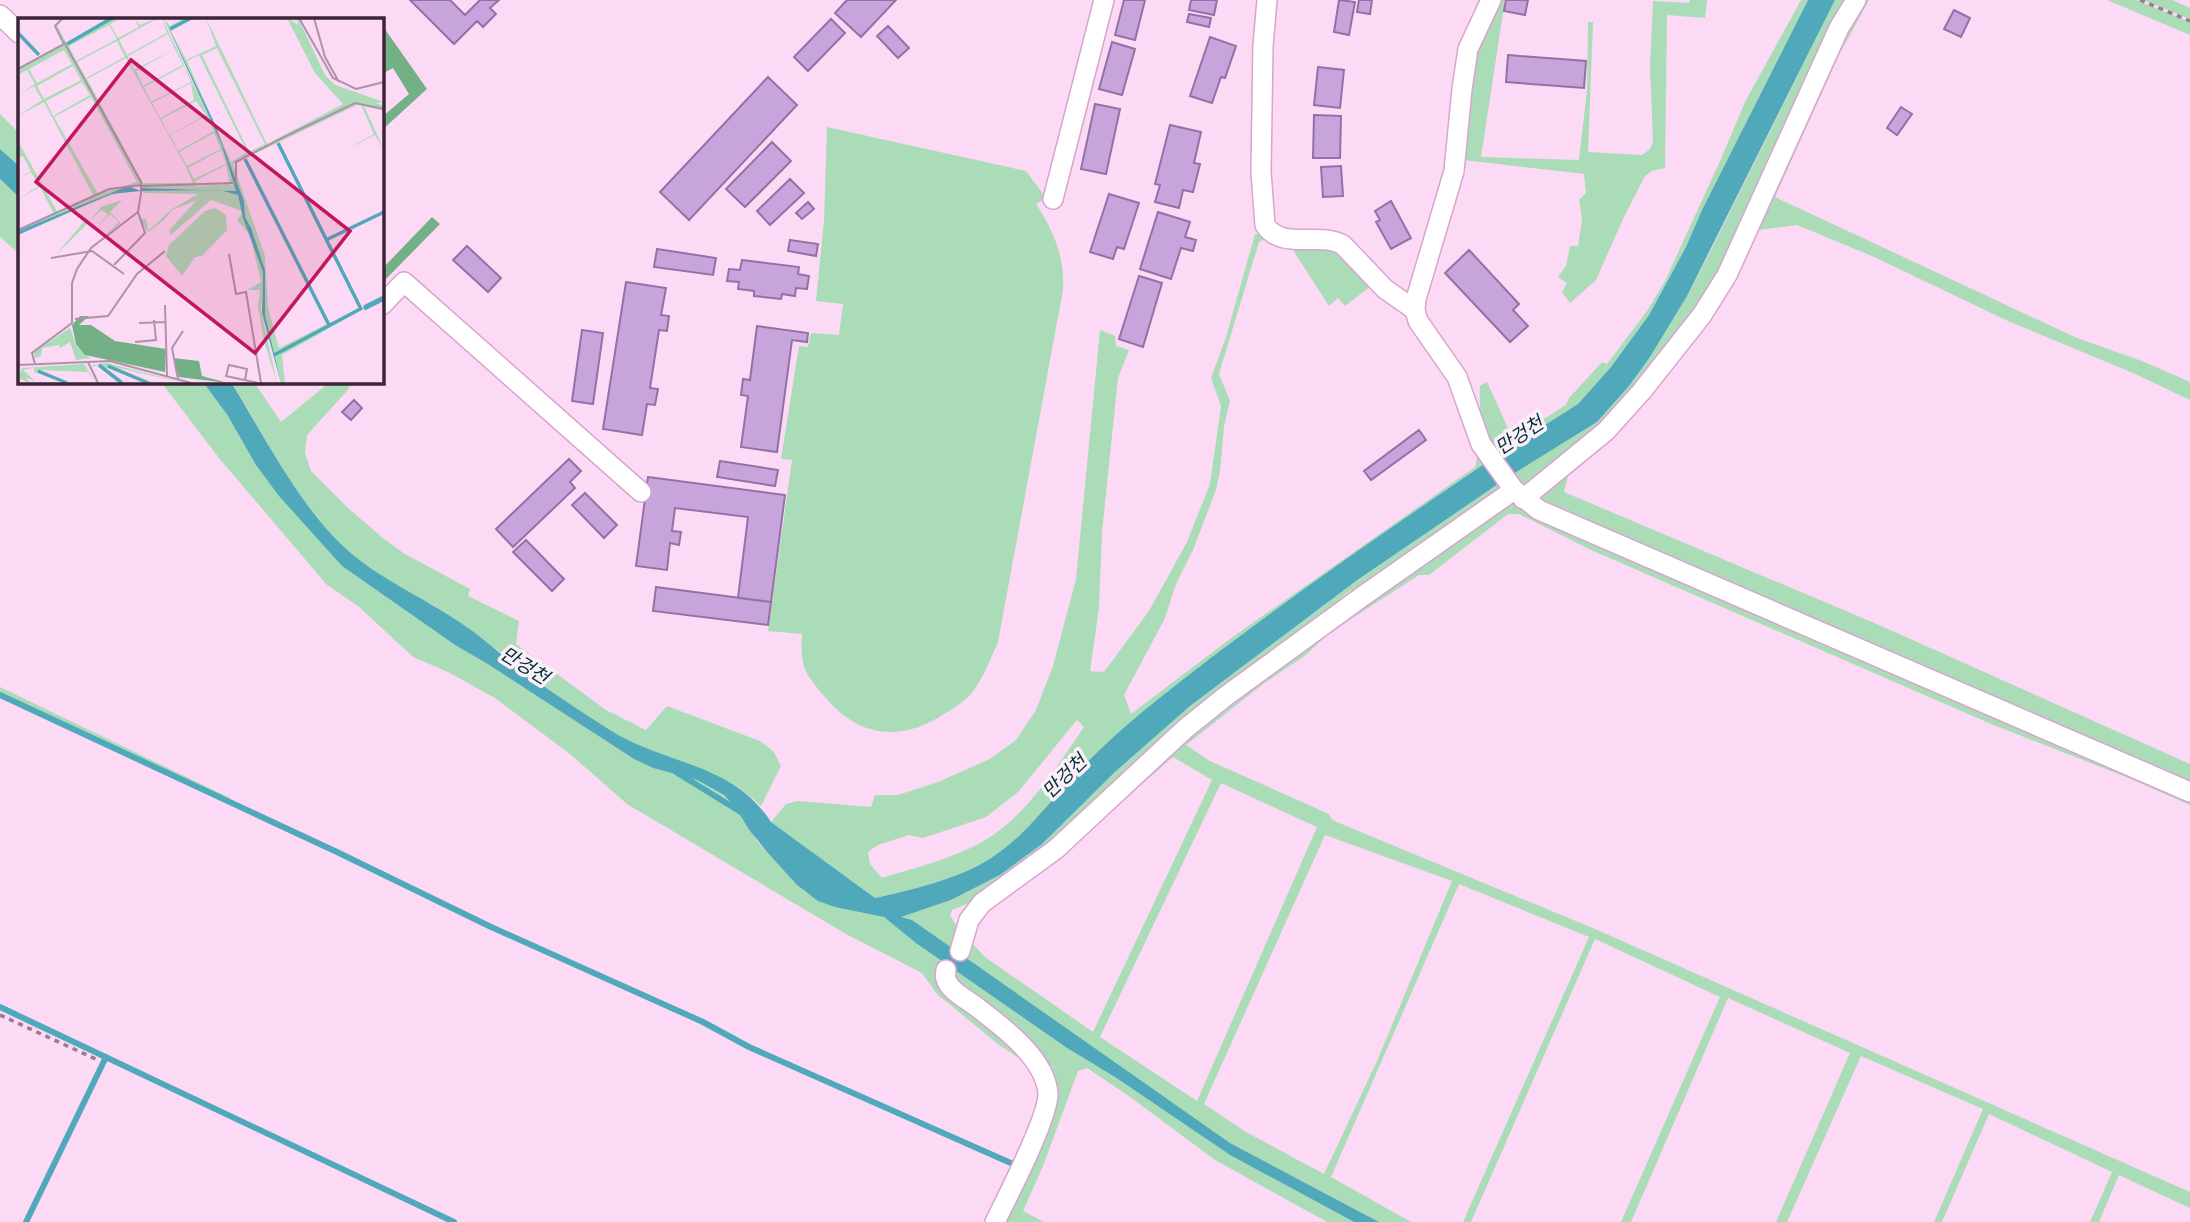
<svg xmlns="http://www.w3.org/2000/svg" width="2190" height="1222" viewBox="0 0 2190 1222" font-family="'Asap Condensed','Noto Sans KR',sans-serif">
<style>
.green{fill:#abdcb8;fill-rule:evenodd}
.forest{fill:#73b085}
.water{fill:#4fa9bb}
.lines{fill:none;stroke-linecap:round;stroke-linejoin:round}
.stream{stroke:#4fa9bb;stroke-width:6}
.building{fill:#c8a4dd;stroke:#9371a6;stroke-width:2}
.street-casing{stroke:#daa3d0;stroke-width:22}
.path{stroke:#987c92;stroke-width:3.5;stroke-dasharray:5 5;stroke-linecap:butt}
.street{stroke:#fff;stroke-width:19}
.labels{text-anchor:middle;stroke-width:7;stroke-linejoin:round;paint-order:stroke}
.water-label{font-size:19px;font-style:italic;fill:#022f37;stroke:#fbeff8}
.inset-river{fill:none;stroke:#4fa9bb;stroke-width:3.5}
.inset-road{fill:none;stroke:#af92a9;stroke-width:2}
.view{fill:#c2185b;fill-opacity:0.15;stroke:#c2185b;stroke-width:3.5}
.inset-edge{fill:none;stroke:#3b2537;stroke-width:3.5}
</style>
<rect width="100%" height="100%" fill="#fcdaf5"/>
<path class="green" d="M1499 0H1505L1481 157 1579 160 1587 90 1588 22H1593L1588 152 1642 155 1650 149 1653 141 1650 67 1653 1 1689 3 1690 0H1707L1705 18 1667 15 1665 168 1652 171 1645 176 1623 219 1596 280 1570 303 1562 292 1567 283 1558 277 1566 266 1570 246H1578L1582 220 1579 200 1586 193 1584 174 1463 160 1473 60Z
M1801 0H1808L1702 210 1686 247 1649 315 1611 367 1578 404 1496 456C1481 435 1479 412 1480 386L1487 382 1508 428 1515 437 1566 405 1569 398 1602 362 1607 364 1647 311 1665 281 1721 159 1745 102Z
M1835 0H1852L1724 273 1604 429 1526 487 1510 476 1597 422 1629 386 1650 357 1687 296 1711 250Z
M1858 0H1869L1839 55 1775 197 2077 338 2142 361 2190 382V400L2133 373 2008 321 1872 256 1797 225 1751 231Z
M2107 0H2136L2190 22V35Z
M2143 0H2172L2190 8V19Z
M0 114 19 133V166L0 149Z
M827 127 1026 171 1046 198 1036 204C1054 231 1065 258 1063 290L998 642C991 658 984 676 974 690 967 700 954 708 944 714 901 742 859 738 825 697 804 673 800 666 802 634L768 631 792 460 781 459 799 346 808 347 811 333 839 335 843 304 816 301 824 220Z
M0 179 19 197V254L0 237Z
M1255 234 1326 243 1375 283 1345 306 1338 298 1329 306 1291 247 1263 240 1259 242 1219 374 1230 401 1224 426 1220 472 1216 490 1193 550 1176 584 1165 618 1124 695 1131 714 1234 636 1475 467 1477 459 1474 451 1477 449 1487 462C1371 541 1256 620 1147 708 1119 731 1093 755 1069 781 1041 812 1018 844 981 864 953 880 906 891 875 898L771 822 786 804 798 801 871 807 875 795H898L938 782 990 759 1016 740 1036 710 1053 666 1076 579 1100 330 1115 336 1116 346 1129 350 1118 378 1102 532 1099 608 1090 671 1104 672 1149 611 1187 542 1210 484 1221 406 1211 378 1226 337ZM1077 720 1084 727C1055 769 1028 814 984 841 955 858 914 868 882 878L870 864 868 852 878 845 909 835 923 838 986 817 1018 792Z
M161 382H203L314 534 342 566 455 645 486 663 634 759 653 768 697 780 724 795 735 807 757 841 805 892 884 917 945 963 942 976 1037 1070 999 1045 937 994 922 973 846 934 627 804 570 754 495 698 448 672 413 657 358 606 327 585 219 458Z
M231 382H254L281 422 330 382H352L347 391 307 435 305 453 311 471 348 508 384 539 405 554 470 589 468 596 519 621 516 644 606 710 646 730 667 706 760 741 774 752 781 766 761 806C724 770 683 766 638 745 626 740 613 732 601 725 552 696 510 658 464 625 426 597 379 581 344 548 297 503 265 436 231 382Z
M1602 440 1568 476 1564 492 1879 625 2190 764V782L1542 500 1540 496Z
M1501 482 1504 488 1358 596 1351 590 1342 597 1347 604 1089 815 975 904H967L952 910 950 915 957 927 953 950 912 920 900 917 951 900 1000 875 1042 844 1115 772 1190 706 1356 581Z
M1515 498 1616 545 2190 793V805L2126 777 1991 724 1591 550 1519 514H1508L1429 575H1419L1328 634 1306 655 1263 684 1186 745 1210 761 1329 814 1332 820 1595 929 2190 1192V1208L2119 1175 2099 1222H2090L2112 1172 1989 1114 1942 1222H1934L1983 1109 1861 1056 1787 1222H1776L1850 1053 1728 998 1631 1222H1621L1720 997 1595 939 1471 1222H1463L1589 937 1459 884 1331 1177 1411 1222H1379L1230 1143 962 957 968 943 973 922 983 907 1061 848 1224 701 1501 503ZM1173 757 1212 780 1093 1032 985 957 973 944 978 925 996 901 1063 853ZM1221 783 1317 827 1197 1101 1100 1037ZM1325 835 1452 881 1377 1061 1324 1174 1246 1132 1204 1104Z
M0 687 230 798V801L0 694Z
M955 970 1067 1048 1115 1077 1230 1155 1354 1222H1327L1215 1160 1126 1094 1087 1068 1078 1071 1043 1166 1023 1211 1044 1222H997L1057 1088 1051 1074 1053 1068 949 974Z"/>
<path class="forest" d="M382 25 427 89 382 130V117L409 94 393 68 382 74Z
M432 217 440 224 382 283V269Z"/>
<path class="water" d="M1808 0H1835L1687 296 1650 357 1629 386 1597 422 1510 476 1496 456 1578 404 1611 367 1649 315 1686 247 1702 210Z
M0 149 19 166V197L0 179Z
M203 382H231C263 434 300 507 345 548 379 579 423 597 461 623 481 636 498 652 516 666 543 686 570 705 599 723 612 732 627 740 641 746 691 767 739 773 771 822L875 898C906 891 953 880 981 864 1018 844 1041 812 1069 781 1093 755 1119 731 1147 708 1256 620 1371 541 1487 462L1501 482 1356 581 1190 706 1115 772 1042 844 1000 875 951 900 901 917 912 920 1230 1143 1379 1222H1354L1230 1155 1115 1077 1067 1048 916 943 884 917 835 907 818 901 797 885 768 853 750 831 735 807 724 795 697 780 653 768 634 759 486 663 455 645 342 566 279 496 256 465 228 416Z"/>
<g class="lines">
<path class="stream" d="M0 695 337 852 489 926 703 1022 749 1047 1013 1164
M676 772 744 814
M0 1007 454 1222
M26 1222 106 1057"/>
</g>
<path class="building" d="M410 0H450L465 15 480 0H499L490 8 496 14 483 27 477 21 454 44Z
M847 0H896L861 37 835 13Z
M1124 0H1145L1135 40 1115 35Z
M1191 0H1217L1214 15 1189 10Z
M1339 0 1355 2 1349 35 1334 32Z
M1359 0H1372L1370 14 1357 12Z
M1506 0H1528L1525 15 1504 11Z
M1954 10 1970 18 1961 37 1944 29Z
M1189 14 1211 18 1209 27 1187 22Z
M831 19 845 33 808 71 794 57Z
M888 26 909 48 898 58 877 36Z
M1210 37 1236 46 1225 78 1221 77 1212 103 1190 96Z
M1112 42 1135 49 1122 95 1099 89Z
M1508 55 1586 61 1584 88 1506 82Z
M1318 67 1344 70 1340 108 1314 105Z
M768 77 797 105 689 220 660 192Z
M1095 104 1120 109 1106 174 1081 169Z
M1901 107 1912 114 1897 135 1887 128Z
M1314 115 1341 116 1340 158H1313Z
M1170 125 1201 132 1194 163 1200 164 1193 192 1183 190 1179 208 1155 202 1160 185 1155 184Z
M772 142 791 161 745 207 726 189Z
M1341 166 1343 196 1323 197 1321 167Z
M790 179 804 193 770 225 757 211Z
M1109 194 1139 203 1124 249 1117 247 1113 259 1090 252Z
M1391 201 1411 238 1391 249 1376 222 1380 220 1375 211Z
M808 202 814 209 802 219 796 213Z
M1158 212 1190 222 1185 237 1196 240 1193 251 1181 248 1171 279 1140 269Z
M790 240 818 244 816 256 788 251Z
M467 246 501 278 488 292 453 260Z
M657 249 716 258 713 275 654 267Z
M1469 250 1519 304 1513 310 1528 326 1510 342 1445 273Z
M742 260 799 267 798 274 809 276 807 289 796 288 795 296 782 294 781 299 754 296V291L738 289 739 282 727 281 729 269 740 270Z
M1139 276 1162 283 1143 347 1119 339Z
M626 282 666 288 661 315 669 316 667 331 659 330 650 388 658 389 655 405 647 404 642 435 603 429Z
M757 326 808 333 807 342 792 340 777 452 741 447 748 396 741 395 743 379 750 380Z
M582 330 603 333 593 404 572 401Z
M354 400 362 408 351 420 342 412Z
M1419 430 1426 440 1371 480 1364 471Z
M569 459 581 471 570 482 575 488 513 547 496 529Z
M720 461 778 470 775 486 717 477Z
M648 477 785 495 771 602 738 598 748 517 675 508 672 531 681 532 679 545 670 543 667 570 636 566Z
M585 493 617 525 604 538 572 505Z
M526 540 564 579 552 591 513 552Z
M656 587 771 602 768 625 653 611Z"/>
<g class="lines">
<defs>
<path id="street" d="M1267 0 1263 46 1261 172 1265 225C1282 251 1319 231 1343 245L1385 289 1415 310
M1491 0 1468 49 1462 89 1454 171 1416 299 1415 310 1418 321 1457 377 1481 444 1514 490 1539 510 2190 792
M0 15 19 33
M1053 199 1104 0
M382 305 404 282 641 492
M1523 499 1606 431 1642 391 1702 315 1727 275 1839 28 1856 0
M960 951 969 920 982 903 1056 849 1185 729 1226 696 1363 596 1514 490
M946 970C945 976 945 980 949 985 954 993 966 999 974 1005 1000 1025 1045 1057 1048 1093 1049 1117 1007 1197 995 1222"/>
</defs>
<use href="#street" class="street-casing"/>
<path class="path" d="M2140 0 2190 21
M0 1015 100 1061"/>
<use href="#street" class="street"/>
</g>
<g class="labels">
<g class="water-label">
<text transform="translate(1519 435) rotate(-33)" y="7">만겅천</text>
<text transform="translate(525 665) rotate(32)" y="7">만겅천</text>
<text transform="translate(1064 776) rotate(-44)" y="7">만겅천</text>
</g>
</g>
<g transform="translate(18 18)">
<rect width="366" height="366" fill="#fcdaf5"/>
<path d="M47 0 39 7 49 26 93 0H103L92 6 100 20 121 9 116 0 122 7 140 0 101 22 109 37 149 15 144 0 203 125 215 165 209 169 216 166 219 173 124 170 122 166 1 213 36 196 22 169 0 181 21 168 13 154 0 161 13 153 5 138 0 140V123L40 195 75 177 26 84 0 98 24 82 16 68 0 77 17 66 9 52 0 57V52L46 27 38 7ZM91 7 99 21 58 43 51 28ZM150 16 157 31 116 52 110 38ZM99 23 107 39 68 60 59 44ZM157 31 165 47 125 68 118 53ZM46 32 54 46 19 65 11 51ZM108 40 168 149 175 165H125L69 61ZM55 48 63 62 26 81 19 68ZM166 48 173 64 133 84 126 69ZM64 64 72 77 35 98 28 83ZM173 65 176 82 142 100 134 85ZM73 79 119 164 80 176 36 99ZM178 83 188 97 151 117 143 101ZM188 98 196 113 160 133 152 117ZM196 115 203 131 169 148 161 134ZM203 132 208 146 176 161 170 150ZM208 147 212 166 179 168 177 163ZM167 0H177L153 13 168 42 198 28 188 0 249 126 325 86 297 55 269 0 280 7V0L307 57 317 67 366 84 358 85 366 88V93L346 88 366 132 357 117 326 133 356 116 343 87H339L215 146 247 238 250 290 261 330 309 306 276 237 311 307 366 279 264 337 267 365H263L252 324 246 291 247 252 227 199 226 183 196 104 146 1 152 8ZM199 30 247 126 231 134 184 37ZM181 37 229 134 213 144 169 43ZM206 172 220 177 224 193 193 182 153 217 151 212 179 182 154 192 145 203 130 214 129 213 121 200 128 201 130 213 154 191 180 176 125 175 124 173ZM104 182 92 194 103 205 86 218 101 204 92 196 79 209 90 196 83 192 37 238 68 201 72 203 83 189ZM197 190 208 197 209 212 184 238 177 239 164 258 148 238 151 227 187 193ZM224 195 234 216 245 254 243 293 259 365 246 323 240 288 242 272H229L243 264 232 217 219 202ZM52 310 58 327 72 340 58 342 52 324 42 330 41 327 24 330 23 338 17 340 16 334ZM89 345 166 365 96 349 136 365H128L84 348 107 365H103L79 347 75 349 81 365 74 347ZM66 346 78 365 70 354 21 352 50 365H47L16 354V350L5 352 19 365 8 359 12 365 0 360 4 350Z" fill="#abdcb8" fill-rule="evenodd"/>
<path d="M62 298H71L61 307H73L97 323 148 331 147 354 67 337 58 326 54 307ZM155 340 181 343 184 358 210 365 161 359Z" fill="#73b085"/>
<path d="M146 0 196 104 226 183 227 199 233 210 247 252V297L263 365 244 295 245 254 225 200 220 177 202 172 124 173V170L218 173 203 125ZM110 168 123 173 93 176 0 217V213Z" fill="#4fa9bb"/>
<path class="inset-river" d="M152 11 173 0M0 15 21 37M49 26 94 0M260 125 343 291M227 141 311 307M310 221 366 194M346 289 366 279M346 291 366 281M256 337 344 290M81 347 104 365M90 348 130 365M20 353 49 365"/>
<path class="inset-road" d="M281 0 315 60 338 71 366 64M296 0 307 39 321 64M0 51 46 26 37 8 45 0M218 165V144L266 119 337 85 366 91M124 168 215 165M0 212 91 171 124 167M211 236 218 276 228 274 243 365M33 240 74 233 106 256M96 247 127 215 120 194M147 287 149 358M57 301 90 298 119 256 147 233M121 305 148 304M117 324 138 322 136 302M70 344 80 365M17 346 14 335 54 305V265L59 251 73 230 120 194 123 175V164L46 24M0 347 92 343 173 365M160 361 154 330 165 313M227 362 229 351 211 347 208 358 240 365"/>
<path class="view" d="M113 42 332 213 237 335 18 164Z"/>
<rect width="366" height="366" class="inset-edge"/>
</g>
</svg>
